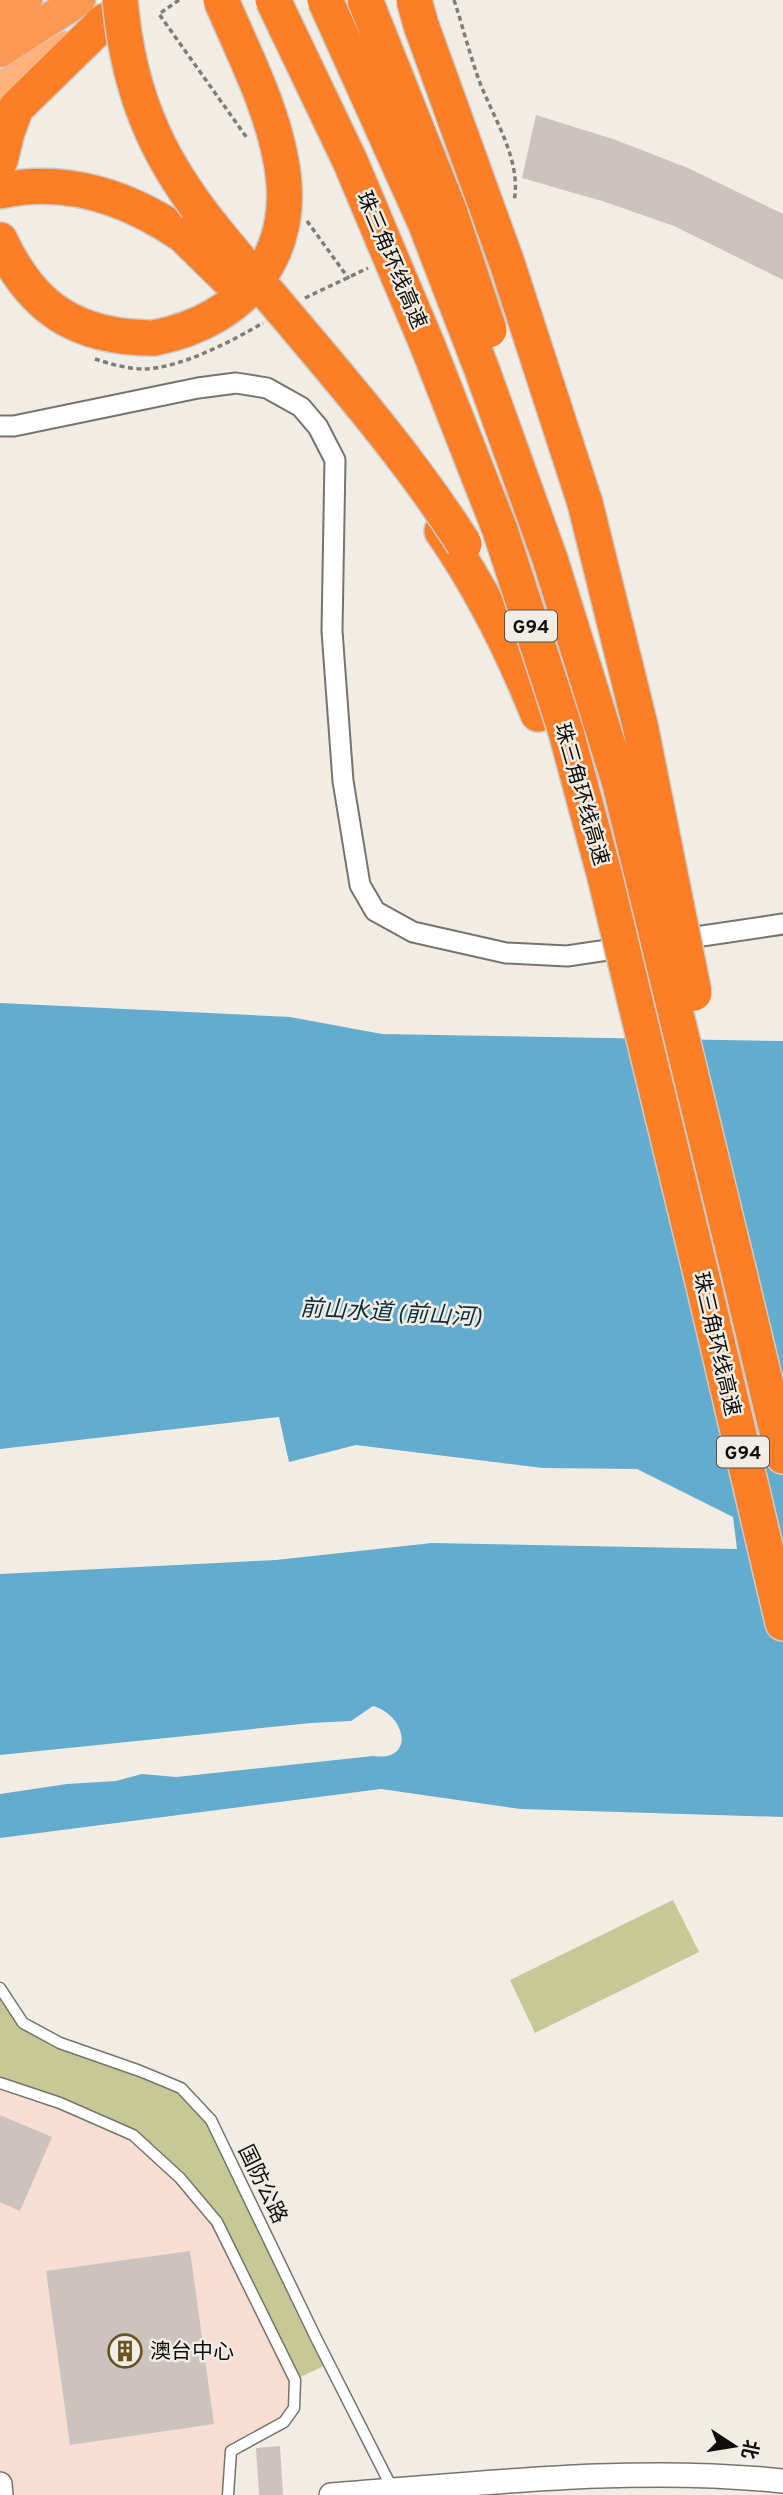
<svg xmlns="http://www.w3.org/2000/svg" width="783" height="2495" viewBox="0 0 783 2495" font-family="Overpass,'Noto Sans SC',sans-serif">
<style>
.industrial{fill:#f6ded3}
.green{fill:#c6c996}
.water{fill:#64accd}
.building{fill:#cdc3be}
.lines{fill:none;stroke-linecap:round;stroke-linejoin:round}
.service-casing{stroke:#77746c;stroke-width:13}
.minor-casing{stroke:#77746c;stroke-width:23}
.tertiary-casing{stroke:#77746c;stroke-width:26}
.primary-casing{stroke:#cacac9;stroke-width:33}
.trunk-casing{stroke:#cacac9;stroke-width:35}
.motorway-casing{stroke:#cacac9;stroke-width:38}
.path{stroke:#807d77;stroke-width:3.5;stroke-dasharray:5 3.5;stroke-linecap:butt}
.service{stroke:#fff;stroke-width:10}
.minor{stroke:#fff;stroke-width:19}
.tertiary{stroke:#fff;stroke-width:23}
.primary{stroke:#fdb27d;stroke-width:30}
.trunk{stroke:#fc9852;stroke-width:32}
.motorway{stroke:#fc7f27;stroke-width:35}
.motorway-bridge-casing{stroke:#cacac9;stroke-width:38;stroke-linecap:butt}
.motorway-bridge{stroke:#fc7f27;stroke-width:35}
.labels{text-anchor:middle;stroke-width:5;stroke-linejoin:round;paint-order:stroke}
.shield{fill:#f1ede4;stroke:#52504b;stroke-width:2}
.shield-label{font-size:19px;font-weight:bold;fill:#0e0d0a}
.street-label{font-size:21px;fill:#0e0d0a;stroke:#f1ede4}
.poi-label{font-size:21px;fill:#0e0d0a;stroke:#f1ede4;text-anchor:start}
.water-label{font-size:23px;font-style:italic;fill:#0b2e3c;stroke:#f1ede4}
</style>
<rect width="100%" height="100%" fill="#f1ede4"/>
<path class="industrial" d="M0 2083 133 2135 217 2222 295 2380 294 2408 284 2422 231 2451 228 2495H0Z"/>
<path class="green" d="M673 1900 699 1952 535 2033 510 1980Z
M0 1993 21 2025 180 2089 210 2120 326 2365 298 2378 219 2220 182 2174 135 2131 62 2099 0 2079Z"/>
<path class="water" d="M0 1003 290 1017 382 1034 783 1041V1817L521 1809 381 1789 0 1838V1794L67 1784 116 1781 142 1774 176 1777 373 1756C416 1762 406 1715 373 1706L351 1721 311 1723 0 1755V1574L276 1560 432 1543 737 1549 733 1517 637 1469 543 1468 356 1445 289 1462 279 1417 0 1449Z"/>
<path class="building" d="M536 115 616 140 688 168 783 214V280L674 226 605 202 522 178Z
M0 2115 52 2137 20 2211 0 2202Z
M190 2251 214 2424 70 2445 46 2271Z
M280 2446 283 2495H259L256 2448Z"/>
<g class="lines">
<defs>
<path id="service" d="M0 1988 23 2023 60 2043 140 2071 181 2088 211 2120 316 2338 392 2488
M0 2083 60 2103 133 2135 180 2178 217 2222 295 2380 294 2408 284 2422 231 2451 228 2495"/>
<path id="minor" d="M0 426H14L198 388 236 383 267 388 301 407 318 427 335 460 332 631 343 781 360 885 375 911 413 932 506 953 567 956 783 924"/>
<path id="tertiary" d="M0 2484 1 2495
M331 2495C480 2484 633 2465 783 2481"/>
<path id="primary" d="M0 88 65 47"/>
<path id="trunk" d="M0 18 26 0
M0 51 79 0"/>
<path id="motorway" d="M0 161 7 132 16 108 105 21
M0 191C66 176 129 198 183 235
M0 240C32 309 77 338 154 338
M442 531C482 589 512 649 538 714
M739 1273 783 1456
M703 1282 783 1623"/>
</defs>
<use href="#service" class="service-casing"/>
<use href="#minor" class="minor-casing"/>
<use href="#tertiary" class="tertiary-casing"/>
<use href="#primary" class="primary-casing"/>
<use href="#trunk" class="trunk-casing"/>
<use href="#motorway" class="motorway-casing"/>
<path class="path" d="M179 0 159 14 247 138
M454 0C463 27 470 56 480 83 494 119 522 161 514 201
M307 221 349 279
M305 298 368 268
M95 359C110 364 129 369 144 369 181 368 232 341 263 323"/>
<use href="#service" class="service"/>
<use href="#minor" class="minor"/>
<use href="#tertiary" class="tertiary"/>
<use href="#primary" class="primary"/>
<use href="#trunk" class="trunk"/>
<use href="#motorway" class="motorway"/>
<defs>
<path id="motorway-bridge" d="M120 0C124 46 134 91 153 133 182 198 233 252 278 305 343 382 410 459 464 544
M273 0 350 161 427 344 500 530 566 732 605 877 703 1282
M325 0 425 222 482 370 550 559 620 784 739 1273
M365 0 449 210 489 330
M414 0 421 25 507 263 585 503 640 725 694 993
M183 235 233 284
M154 338C244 320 299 255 281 161 271 105 243 52 221 0"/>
</defs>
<use href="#motorway-bridge" class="motorway-bridge-casing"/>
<use href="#motorway-bridge" class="motorway-bridge"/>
</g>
<defs>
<symbol id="building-ring" viewBox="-11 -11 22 22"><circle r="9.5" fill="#f1ede4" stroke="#675322" stroke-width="1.5"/><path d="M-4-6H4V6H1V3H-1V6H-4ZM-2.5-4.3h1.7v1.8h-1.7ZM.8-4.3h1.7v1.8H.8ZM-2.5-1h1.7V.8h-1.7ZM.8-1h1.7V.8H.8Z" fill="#675322"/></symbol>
</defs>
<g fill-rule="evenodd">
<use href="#building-ring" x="106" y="2332" width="38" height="38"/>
</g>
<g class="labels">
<g class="shield">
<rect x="505" y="610.5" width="52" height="31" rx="5"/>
<rect x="717" y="1436.5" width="52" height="31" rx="5"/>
</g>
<g class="shield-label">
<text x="531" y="633">G94</text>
<text x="743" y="1459">G94</text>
</g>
<g class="street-label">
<text transform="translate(392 260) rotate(67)" y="7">珠三角环线高速</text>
<text transform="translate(582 794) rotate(74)" y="7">珠三角环线高速</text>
<text transform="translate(717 1344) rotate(77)" y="7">珠三角环线高速</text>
<text transform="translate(263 2184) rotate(64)" y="7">国防公路</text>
</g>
<g class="poi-label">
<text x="150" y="2358">澳台中心</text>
</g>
<g class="water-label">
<text transform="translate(391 1312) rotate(3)" y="8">前山水道 (前山河)</text>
</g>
</g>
<g transform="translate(734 2446) rotate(102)" stroke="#f1ede4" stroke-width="5" paint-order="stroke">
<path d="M0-5L12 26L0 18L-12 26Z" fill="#0e0d0a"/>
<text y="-10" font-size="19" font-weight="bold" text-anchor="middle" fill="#0e0d0a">北</text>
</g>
</svg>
